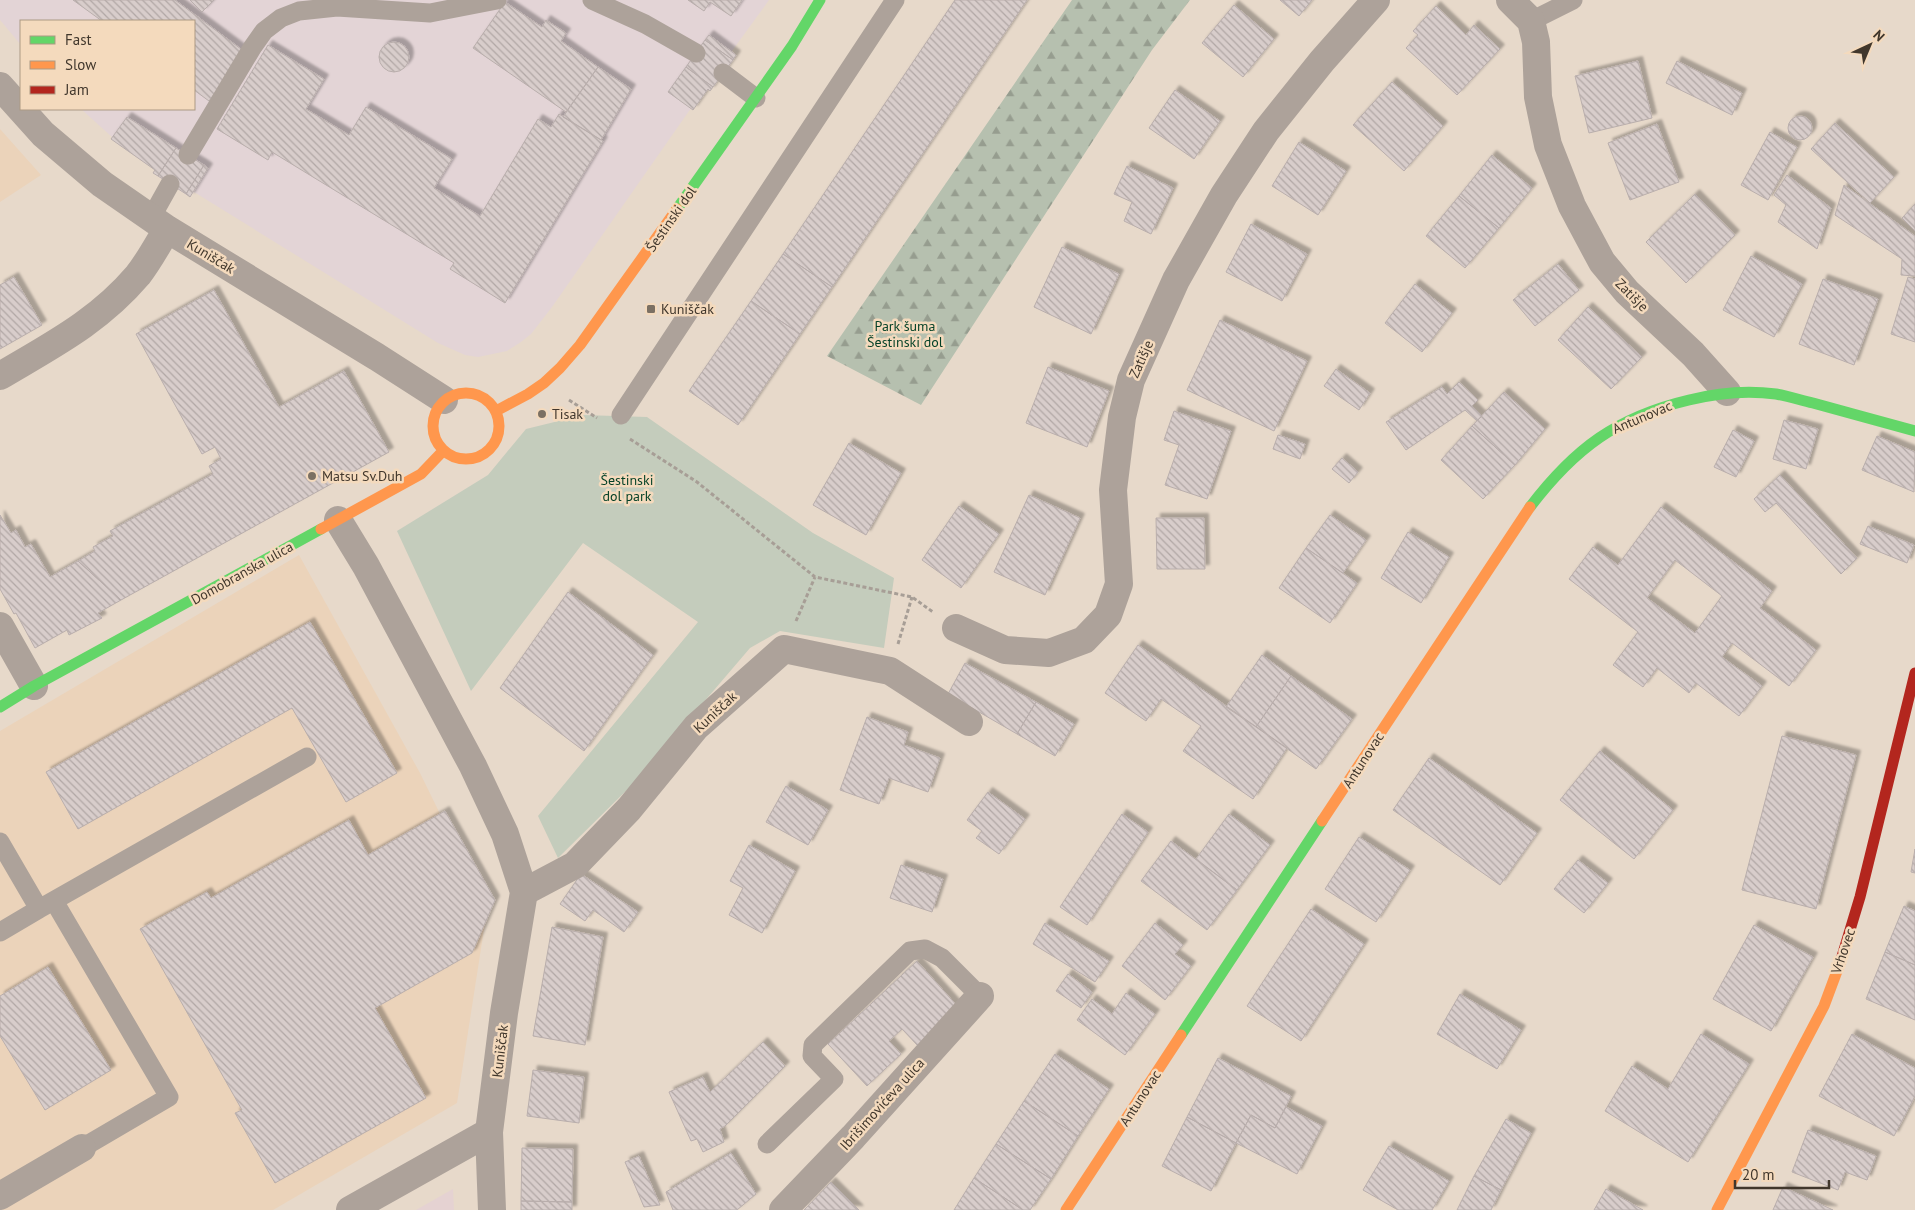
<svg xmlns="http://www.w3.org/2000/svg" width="1915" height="1210" viewBox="0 0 1915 1210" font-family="'PT Sans',sans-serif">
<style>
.commercial{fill:#e3d4d6}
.industrial{fill:#e5d2d2}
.built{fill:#ebd3ba}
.forest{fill:url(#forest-firs)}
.green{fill:#c4ccbc}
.building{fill:url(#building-back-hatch);stroke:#b9aeac;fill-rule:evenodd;filter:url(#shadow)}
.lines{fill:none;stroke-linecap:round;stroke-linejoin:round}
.path{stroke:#a79e96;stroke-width:3;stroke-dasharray:4 2.5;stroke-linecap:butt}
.lane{stroke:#ada29a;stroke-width:19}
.street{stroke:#ada29a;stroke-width:28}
.fast{stroke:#63d668;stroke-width:11}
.slow{stroke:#ff974d;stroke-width:11}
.jam{stroke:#b3261e;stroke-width:11}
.poi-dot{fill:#7b7063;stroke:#f4dabd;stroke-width:2}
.labels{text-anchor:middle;stroke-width:5;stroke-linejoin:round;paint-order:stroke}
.street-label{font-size:14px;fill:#41372c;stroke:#f4dabd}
.poi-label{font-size:14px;fill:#41372c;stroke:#f4dabd;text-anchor:start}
.park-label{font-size:14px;fill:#013f25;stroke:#f4dabd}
</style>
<defs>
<pattern id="forest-firs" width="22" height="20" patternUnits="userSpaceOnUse" patternTransform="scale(1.25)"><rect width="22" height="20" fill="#b6c0af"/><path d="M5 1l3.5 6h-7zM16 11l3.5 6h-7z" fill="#969d8f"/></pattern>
<pattern id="building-back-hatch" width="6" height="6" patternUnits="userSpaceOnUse" patternTransform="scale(1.25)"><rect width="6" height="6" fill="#d8cdcb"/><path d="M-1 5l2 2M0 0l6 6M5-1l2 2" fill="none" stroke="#b1a7a5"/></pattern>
<filter id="shadow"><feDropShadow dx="4.5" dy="-4.5" stdDeviation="1" flood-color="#0004"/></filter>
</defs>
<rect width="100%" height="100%" fill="#e7d9ca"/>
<path class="commercial" d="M0 0H769L732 51 736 55 733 60 710 91 708 89 689 111 552 307 531 334 521 342 507 351 478 357 465 355 438 343 194 192 190 197 153 173 155 170 111 139 112 137 81 109H194V21H21V45L0 20Z"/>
<path class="industrial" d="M453 1189 454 1210H416Z"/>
<path class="built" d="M0 129 41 175 0 202Z
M299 555 420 773 487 910 457 1103 273 1210H0V731Z"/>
<path class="forest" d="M1072 0H1190L1152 50 921 405 827 356Z"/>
<path class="green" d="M583 415 647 417 813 533 894 578 884 648 780 631 750 648 638 779 558 858 538 816 698 622 583 543 471 691 397 531 488 475 526 429Z"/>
<path class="building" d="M73 0H175L245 52 209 101 194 90V21H102Z
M190 0H214L202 12Z
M688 0H742L731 16 710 2 704 11Z
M955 0H1027L832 287 783 254Z
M1280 0H1312L1299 16Z
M505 2 542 27 546 20 566 33 561 41 598 67 566 112 473 48Z
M1234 5 1274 39 1243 77 1202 43Z
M1436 6 1466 35 1474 25 1500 49 1457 95 1406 48 1418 35 1413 31Z
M709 35 736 55 733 60 705 40Z
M705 40 733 60 713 87 686 67Z
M379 57a15 15 0 1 1 30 0a15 15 0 1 1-30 0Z
M268 45 324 79 306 109 349 135 366 107 452 159 434 188 480 216 538 119 551 127 559 114 603 141 505 303 450 269 454 263 272 152 268 160 217 129Z
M1638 61 1652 118 1589 133 1575 76Z
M1677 61 1742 93 1732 115 1666 83Z
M598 67 631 89 601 140 563 117Z
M686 67 713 87 710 91 708 89 693 110 668 92Z
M1392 82 1443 126 1404 171 1353 125Z
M1175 90 1220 121 1194 159 1149 128Z
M1788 128a12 12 0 1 1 24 0a12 12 0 1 1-24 0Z
M127 117 176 148 158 176 153 173 155 170 111 139Z
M1835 123 1894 177 1870 203 1811 149Z
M1657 124 1679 182 1630 200 1608 143Z
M1770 132 1797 147 1768 200 1741 185Z
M1299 142 1346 171 1318 215 1272 186Z
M176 148 204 165 186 194 158 176Z
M1492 155 1532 188 1499 228 1459 196Z
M204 165 208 168 190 197 186 194Z
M1127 166 1173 188 1151 234 1124 221 1132 202 1114 194Z
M1787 175 1831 208 1817 249 1778 222 1786 205 1774 195Z
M1844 185 1915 236V276L1901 275 1902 259 1835 215Z
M1695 194 1735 235 1686 283 1646 242Z
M1459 196 1499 228 1465 268 1426 236Z
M1915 204V231L1902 218Z
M1251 224 1307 254 1282 301 1226 272Z
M1062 247 1119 274 1091 334 1034 307Z
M783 254 832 287 800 334 751 301Z
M1751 256 1802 284 1774 337 1723 310Z
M1558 264 1579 290 1535 326 1513 300Z
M14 277 42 325 0 349V285Z
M1908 277 1915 279V342L1891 334Z
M1823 279 1878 299 1854 365 1799 344Z
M1415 284 1452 313 1422 352 1385 323Z
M214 290 279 407 344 371 389 452 121 600 78 561 95 551 93 547 113 536 110 531 213 474 209 466 221 459 215 447 202 454 136 334Z
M751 301 800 334 738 425 689 391Z
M1588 307 1642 357 1611 389 1558 340Z
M1220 320 1307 361 1274 431 1187 390Z
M1048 367 1109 391 1087 447 1026 423Z
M1336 369 1370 393 1359 410 1324 386Z
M1459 382 1478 400 1472 406 1482 416 1477 421 1465 410 1406 450 1386 422 1442 387 1447 394Z
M1504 392 1545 429 1515 465 1472 426Z
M1174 411 1231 431 1207 499 1165 485 1179 445 1164 440Z
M1784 420 1818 429 1806 469 1773 459Z
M1472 426 1515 465 1483 499 1441 460Z
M1733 430 1754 441 1736 477 1714 467Z
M1278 435 1305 444 1300 459 1273 449Z
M1877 436 1915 452 1914 492 1862 470Z
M849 443 901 473 866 535 813 505Z
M1342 458 1358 472 1349 483 1332 469Z
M1780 475 1857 558 1841 574 1776 503 1765 512 1754 499Z
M1029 495 1080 518 1045 595 994 572Z
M959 506 999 534 961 588 922 560Z
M1661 507 1772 591 1760 608 1816 650 1789 686 1732 643 1722 657 1762 686 1739 716 1696 683 1689 693 1657 668 1643 687 1613 665 1638 632 1569 579 1593 547 1618 565ZM1675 560 1722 596 1695 633 1647 598Z
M0 515 11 533 16 530 25 547 31 544 50 577 78 561 121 600 98 613 102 618 69 635 67 630 35 648 16 613 14 614 0 589Z
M1330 515 1366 540 1343 573 1306 548Z
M1156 518H1204L1205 569H1157Z
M1868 526 1914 545 1907 563 1860 544Z
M1408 532 1449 557 1421 603 1381 578Z
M1306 548 1357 583 1330 623 1279 588Z
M568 592 653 655 584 751 500 688Z
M310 622 397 773 346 802 292 708 78 829 46 772Z
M1138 645 1287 748 1253 799 1183 751 1201 726 1161 699 1146 721 1105 693Z
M1262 655 1291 676 1256 727 1226 707Z
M965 663 1036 702 1017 734 948 694Z
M1291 676 1352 719 1316 769 1256 727Z
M1036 702 1074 724 1055 756 1017 734Z
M867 717 908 732 904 745 940 758 928 792 889 778 879 804 840 790Z
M1782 736 1856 755 1816 909 1742 890Z
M1600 751 1673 810 1634 859 1560 800Z
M1429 758 1537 833 1500 885 1393 810Z
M786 786 828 810 808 845 766 822Z
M988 792 1025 819 999 854 976 838 982 831 967 820Z
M445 811 495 900 472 953 375 1008 426 1098 275 1183 235 1113 242 1110 140 929 207 892 211 898 349 820 368 855Z
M1122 814 1148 832 1087 925 1060 907Z
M1229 814 1270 845 1237 890 1196 859Z
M1359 837 1410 870 1376 922 1325 889Z
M1171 841 1237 890 1207 930 1141 881Z
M749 845 795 871 762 933 729 915 743 888 730 881Z
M1915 849V873L1911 872Z
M1578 860 1608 883 1584 913 1554 889Z
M901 865 943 879 932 912 890 898Z
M581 874 638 912 624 932 593 910 585 921 560 904Z
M1904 906 1915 911V965L1885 952Z
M1311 909 1364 944 1301 1041 1247 1006Z
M1045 923 1109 961 1095 982 1033 944Z
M1155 923 1183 945 1175 954 1191 966 1165 1000 1122 966Z
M1754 925 1813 957 1771 1031 1713 999Z
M552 927 603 937 585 1045 533 1036Z
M1885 952 1915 965V1020L1866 999Z
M917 961 959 1008 918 1046 902 1029 889 1041 901 1054 867 1086 828 1044Z
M48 967 111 1070 45 1110 0 1036V996Z
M1068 974 1092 992 1081 1008 1056 991Z
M1126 993 1155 1014 1125 1055 1077 1020 1092 999 1112 1014Z
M1460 994 1521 1030 1497 1069 1437 1034Z
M1701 1034 1749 1064 1688 1162 1605 1111 1632 1066 1668 1089Z
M1852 1034 1915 1068V1096L1894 1136 1819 1096Z
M763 1042 785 1066 725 1126 720 1129 724 1142 703 1152 697 1139 691 1141 669 1092 703 1077 710 1092Z
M1055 1054 1109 1089 1078 1136 1024 1101Z
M1218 1058 1291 1096 1275 1128 1251 1115 1236 1143 1187 1117Z
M533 1070 584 1077 579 1123 527 1116Z
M1024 1101 1078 1136 1051 1179 996 1144Z
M1286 1107 1322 1126 1297 1174 1236 1143 1251 1115 1275 1128Z
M1187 1117 1236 1143 1211 1191 1162 1166Z
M1506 1119 1531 1133 1501 1190 1474 1176Z
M1808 1130 1876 1156 1867 1180 1845 1172 1838 1190 1792 1172Z
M996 1144 1051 1179 1030 1210H1023L974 1178Z
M1389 1146 1449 1181 1432 1210H1398L1363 1190Z
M522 1148 573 1149 572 1202 521 1201Z
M731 1153 756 1194 737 1210H673L666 1192Z
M639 1156 660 1205 644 1207 625 1162Z
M1474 1176 1501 1190 1491 1210H1457Z
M974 1178 1023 1210H954Z
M831 1182 859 1210H804Z
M1783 1187 1816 1202 1833 1210H1773Z
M1606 1189 1643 1210H1594Z
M521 1201 572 1202V1210H521Z"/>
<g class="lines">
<path class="path" d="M569 400 597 418
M630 439 697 482 815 577 912 597 933 612
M796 621 815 577
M898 644 912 597"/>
<path class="lane" d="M592 0 645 24 696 53
M1531 21 1573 0
M723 73 756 98
M188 155 252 48 264 31 281 18 299 11 337 7 430 13 497 0
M151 218 170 184
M621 415 895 0
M0 842 39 909 307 757
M54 901 169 1097 82 1148
M0 932 39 909
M767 1144 834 1079 812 1056 813 1045 910 951 925 949 942 958 980 996"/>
<path class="street" d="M1510 0 1531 21 1536 42 1538 97 1548 145 1572 206 1602 262 1627 292 1693 354 1727 392
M0 86 43 134 102 184 167 229 377 357 444 400
M0 376C52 345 98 322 138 275 149 261 158 244 167 229
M338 520 366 566 473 766 505 834 524 892 504 1013 489 1132 492 1210
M0 626 34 686
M956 628 1005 650 1049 653 1084 640 1108 615 1119 584 1113 490 1122 417 1131 380 1176 280 1224 195 1266 131 1322 61 1376 0
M524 892 575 865 629 809 696 727 784 649 890 671 969 722
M0 1196 82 1148
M350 1210 489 1132
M783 1210 853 1137 980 996"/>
<path class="fast" d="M677 209 792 46 820 0
M1530 507C1575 448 1617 417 1689 400 1717 393 1747 390 1776 394 1788 396 1800 400 1813 403 1847 412 1881 422 1915 431
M0 707 34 686 321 529
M1181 1035 1322 821"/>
<path class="slow" d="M433 426a33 33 0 1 1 66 0a33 33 0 1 1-66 0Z
M496 411 528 394 544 383 560 368 580 345 677 209
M321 529 421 474 443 451
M1322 821 1530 507
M1066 1210 1181 1035
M1717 1210 1824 1006 1840 963"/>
<path class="jam" d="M1840 963 1860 897 1915 673"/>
</g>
<g class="poi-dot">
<rect x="646" y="304" width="10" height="10" rx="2.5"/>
<circle cx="542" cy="414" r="5"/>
<circle cx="312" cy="476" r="5"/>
</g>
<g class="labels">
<g class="street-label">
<text transform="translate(671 219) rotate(-55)" y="5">Šestinski dol</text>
<text transform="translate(211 256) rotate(31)" y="5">Kuniščak</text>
<text transform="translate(1632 295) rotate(45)" y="5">Zatišje</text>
<text transform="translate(1141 359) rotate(-66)" y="5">Zatišje</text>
<text transform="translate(1642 417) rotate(-23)" y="5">Antunovac</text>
<text transform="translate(242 573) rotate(-29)" y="5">Domobranska ulica</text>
<text transform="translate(715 712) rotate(-43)" y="5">Kuniščak</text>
<text transform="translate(1363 760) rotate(-57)" y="5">Antunovac</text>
<text transform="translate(1843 951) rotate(-71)" y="5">Vrhovec</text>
<text transform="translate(500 1051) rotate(-83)" y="5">Kuniščak</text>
<text transform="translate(1140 1098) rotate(-57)" y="5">Antunovac</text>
<text transform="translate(882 1104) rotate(-48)" y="5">Ibrišimovićeva ulica</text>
</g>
<g class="poi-label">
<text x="661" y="314">Kuniščak</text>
<text x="552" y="419">Tisak</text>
<text x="322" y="481">Matsu Sv.Duh</text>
</g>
<g class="park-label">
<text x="905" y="331">Park šuma<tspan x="905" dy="16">Šestinski dol</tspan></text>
<text x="627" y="485">Šestinski<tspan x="627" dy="16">dol park</tspan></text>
</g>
</g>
<rect x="20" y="20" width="175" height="90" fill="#f4dabd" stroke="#ac9983"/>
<rect x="30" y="36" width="25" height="8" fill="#63d668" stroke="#ac9983"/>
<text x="65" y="45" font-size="15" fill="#41372c">Fast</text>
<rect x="30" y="61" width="25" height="8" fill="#ff974d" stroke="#ac9983"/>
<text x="65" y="70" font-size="15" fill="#41372c">Slow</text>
<rect x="30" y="86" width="25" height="8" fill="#b3261e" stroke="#ac9983"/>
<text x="65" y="95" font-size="15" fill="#41372c">Jam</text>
<g transform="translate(1870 45) rotate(44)" stroke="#f4dabd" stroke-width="4" paint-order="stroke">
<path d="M0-4L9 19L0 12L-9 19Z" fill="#41372c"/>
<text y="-8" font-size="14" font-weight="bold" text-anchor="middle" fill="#41372c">N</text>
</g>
<path d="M1735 1180v8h94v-8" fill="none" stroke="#41372c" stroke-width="2.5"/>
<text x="1742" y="1180" font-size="15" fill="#41372c" stroke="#f4dabd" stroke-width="4" paint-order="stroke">20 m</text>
</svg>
